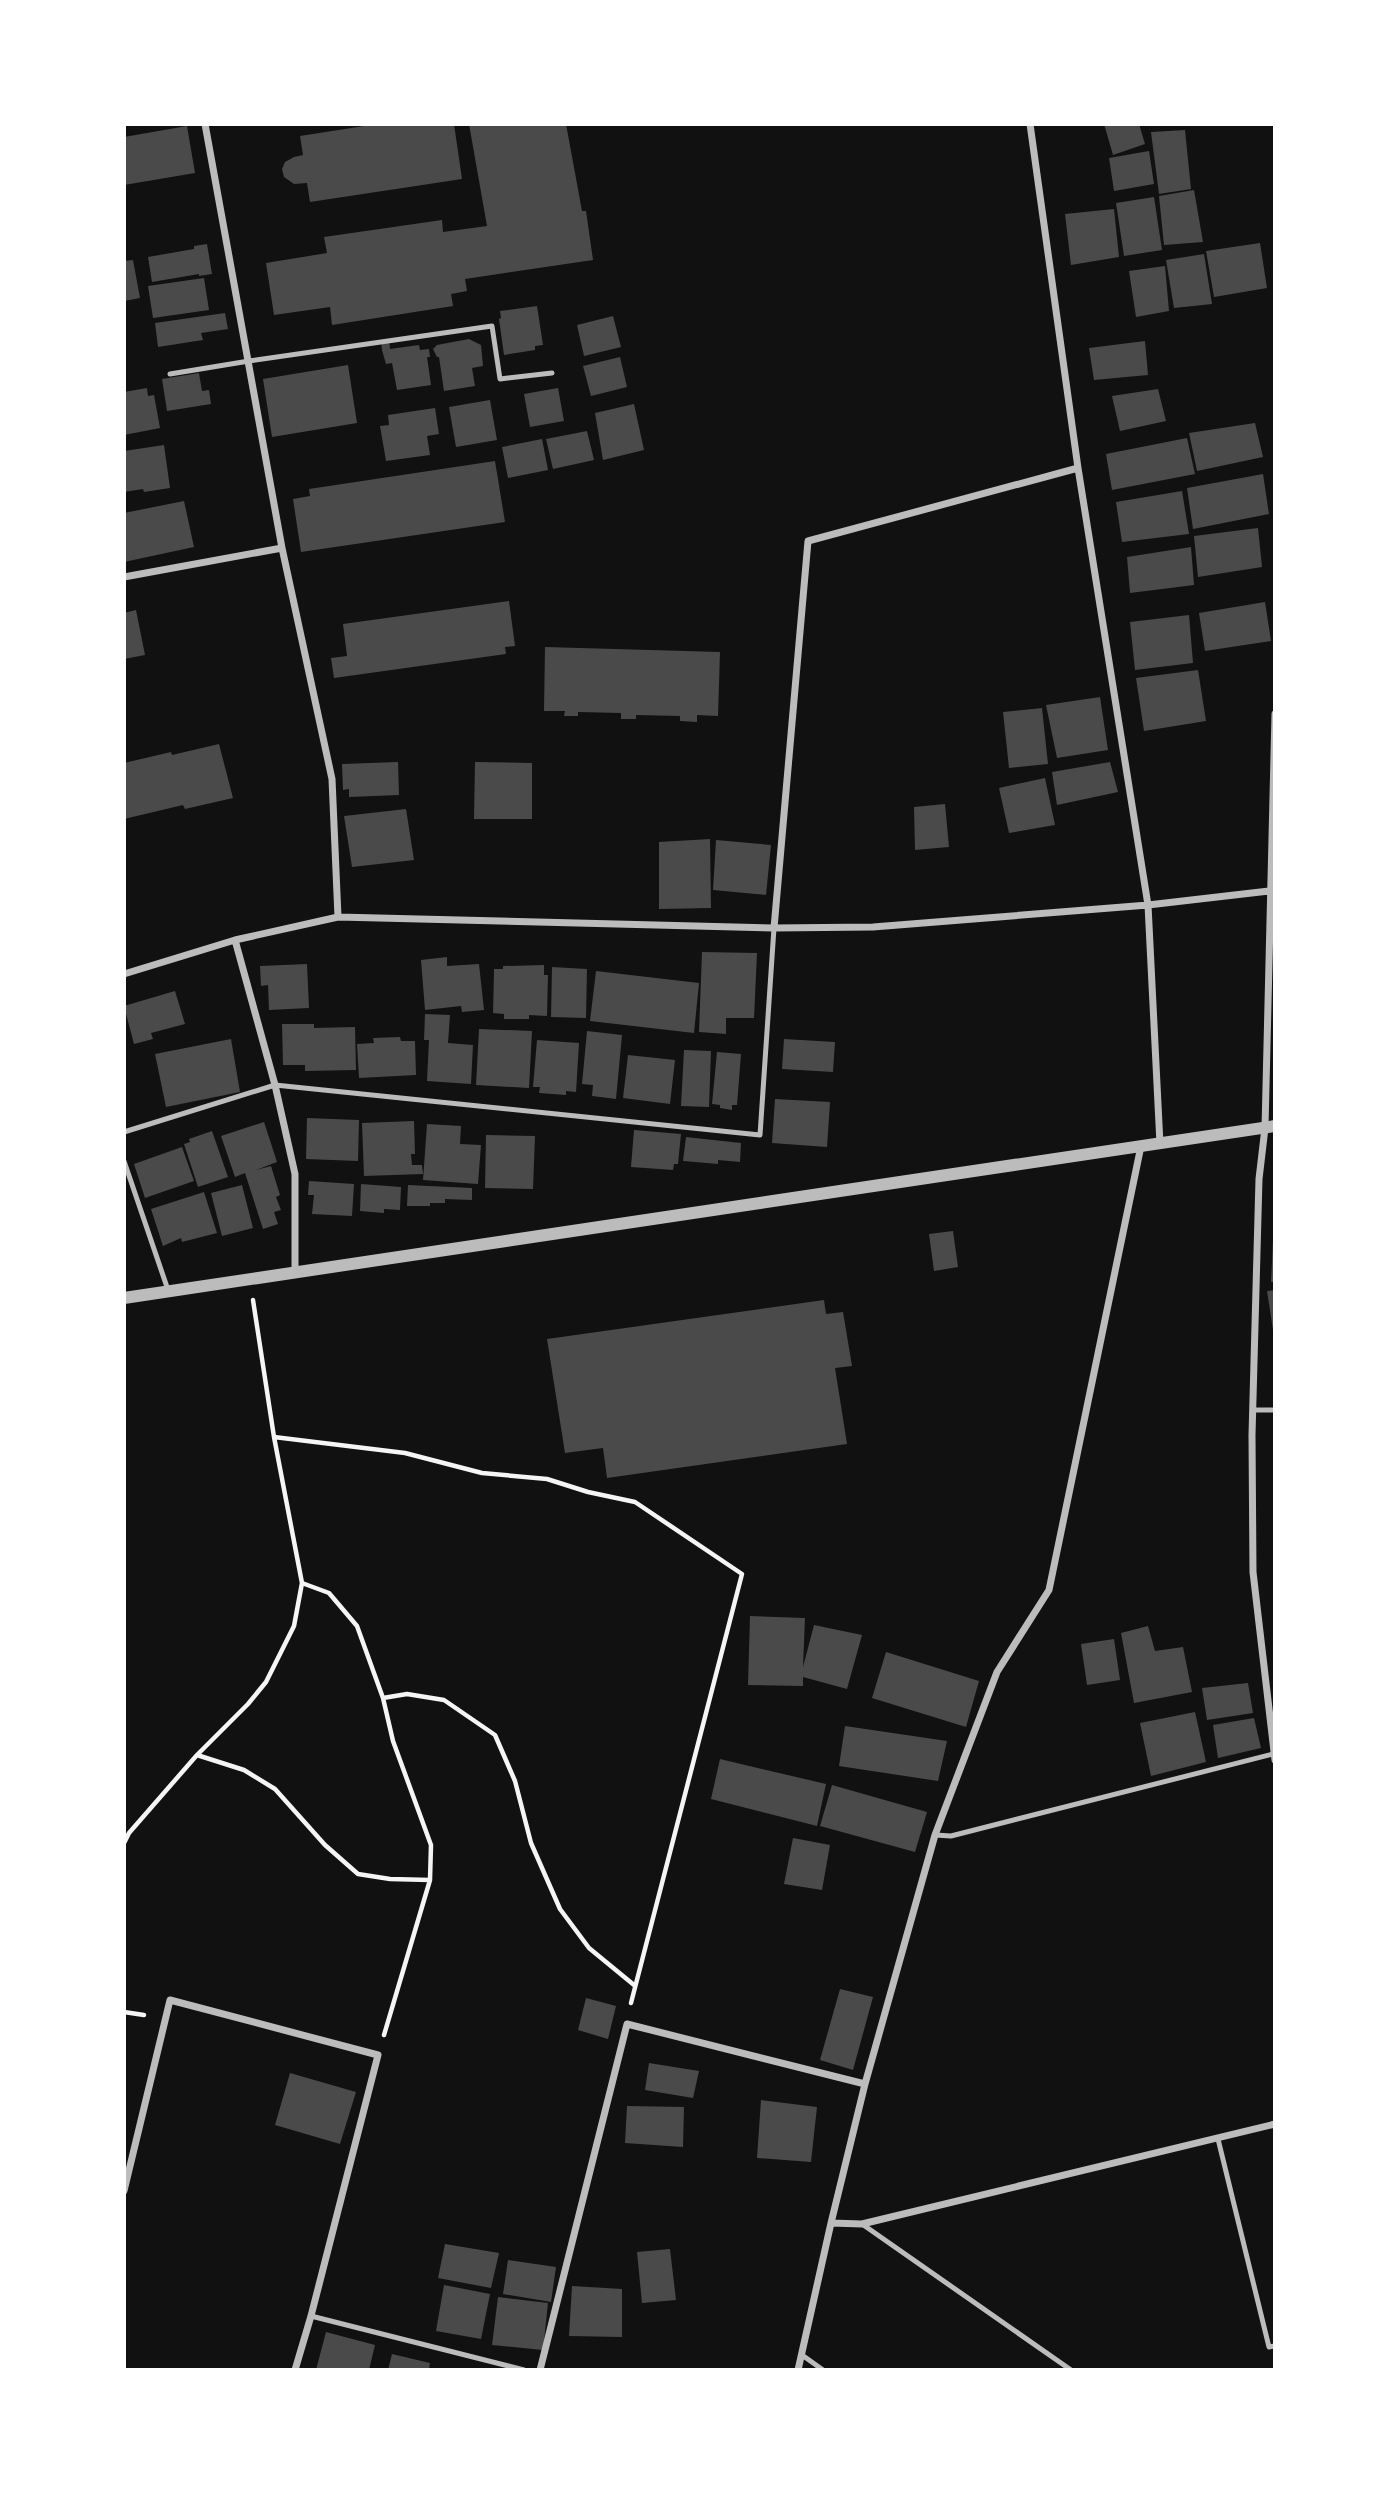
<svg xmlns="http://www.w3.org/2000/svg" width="1399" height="2494" viewBox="0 0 1399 2494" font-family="Ubuntu,sans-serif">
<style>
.building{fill:#4a4a4a}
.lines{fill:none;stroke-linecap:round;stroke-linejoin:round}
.path{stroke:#f5f5f5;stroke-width:4.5}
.service{stroke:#bcbcbc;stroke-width:5}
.minor{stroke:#bcbcbc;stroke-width:7}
.tertiary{stroke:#bcbcbc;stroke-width:12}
</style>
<rect width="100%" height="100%" fill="#111"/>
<path class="building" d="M377 124H454L462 179 310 202 307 183 294 184 284 177 282 169 285 162 294 157 303 155 300 136Z
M469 124H566L582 211H586L593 260 465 279 467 291 451 294 453 306 332 325 330 307 274 315 266 263 327 253 324 237 442 220 443 232 487 226Z
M1104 124H1139L1145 144 1113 155Z
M187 126 195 173 124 185V137Z
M1185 130 1191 189 1159 194 1151 132Z
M1149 151 1154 184 1114 191 1109 158Z
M1194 190 1203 242 1164 245 1159 196Z
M1154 197 1162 250 1124 256 1116 203Z
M1114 209 1119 257 1071 265 1065 214Z
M1260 243 1267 288 1214 297 1206 251Z
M207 244 212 274 199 276V274L152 282 148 257 194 249V246Z
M1204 254 1212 304 1174 308 1166 260Z
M133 260 140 298 124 301V261Z
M1165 266 1169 311 1136 317 1129 271Z
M204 278 209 310 153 318 148 286Z
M537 306 543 345 535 346V350L504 355 499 319 501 318 500 311Z
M225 313 228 329 201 333 203 340 158 347 155 323Z
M613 316 621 347 584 356 577 325Z
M389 339 390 349 419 345 420 350 429 349 430 357H427L431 385 397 390 392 363 386 364 382 350 381 340Z
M469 339 481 345 483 366 472 368 475 386 444 391 439 357H437L433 349 437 345Z
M1145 341 1148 375 1094 380 1089 348Z
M620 357 627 387 591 396 583 366Z
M348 365 357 423 272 437 263 379Z
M199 373 202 391 209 390 211 404 167 411 162 379Z
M147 388 148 396 154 395 160 428 124 435V392Z
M558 388 564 421 530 427 524 394Z
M1158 389 1166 421 1120 431 1112 396Z
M490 400 497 440 456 447 449 407Z
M634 404 644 450 603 460 595 413Z
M435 408 439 434 427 436 430 455 386 461 380 426 389 425 388 415Z
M1255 423 1263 457 1197 471 1189 433Z
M587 431 594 460 553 469 546 439Z
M1187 438 1195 474 1112 490 1106 454Z
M542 439 548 470 508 478 502 447Z
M164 445 170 488 144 492 143 489 124 492V451Z
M495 461 505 522 301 552 293 499 310 496 309 489Z
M1263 474 1269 514 1193 529 1187 488Z
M1182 491 1189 534 1122 542 1116 502Z
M184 501 194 547 124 562V513Z
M1258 528 1262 567 1198 577 1194 536Z
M1191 547 1194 585 1130 593 1127 557Z
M509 601 515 646 505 647 506 654 334 678 331 658 347 656 343 624Z
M1265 602 1271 641 1205 651 1199 613Z
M136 610 145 655 124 659V613Z
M1189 615 1193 663 1135 670 1130 622Z
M545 647 720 652 718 716 697 715V722L680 721V716L636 715V719H621V713L578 712V716H564L565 711H544Z
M1198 670 1206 721 1144 731 1136 678Z
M1100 697 1108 750 1057 758 1046 705Z
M1042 708 1048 764 1009 768 1003 712Z
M219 744 233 798 185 809 183 805 124 819V763L171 752 172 755Z
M398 762 399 795 349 797V789L343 790 342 764Z
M475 762 532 763V819H474Z
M1110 762 1118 792 1057 805 1052 772Z
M1045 778 1055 825 1009 833 999 788Z
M945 804 949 847 915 850 914 807Z
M406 809 414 860 352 867 344 816Z
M710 839 711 908 659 909V842Z
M716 840 771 845 766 895 713 890Z
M702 952 757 953 754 1018H726V1034L699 1032Z
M447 957V966L479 964 484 1010 462 1012 461 1006 425 1010 421 960Z
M307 964 309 1008 269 1010 268 985 261 986 260 966Z
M544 965V975H548L547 1016 529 1015V1019H504V1014L493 1013 494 969H503V966Z
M552 967 587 969 586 1018 551 1017Z
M596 971 699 983 694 1033 590 1021Z
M175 991 185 1024 151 1033 153 1039 134 1044 124 1006Z
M425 1014 450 1015 448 1043 473 1045 471 1084 427 1081 429 1040H424Z
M282 1024H314V1028L355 1027 356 1070 305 1071V1065H283Z
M479 1029 532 1031 529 1088 476 1085Z
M587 1031 622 1035 616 1099 592 1096 593 1085 582 1084Z
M400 1037 401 1041H415L416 1075 359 1078 357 1044 374 1043 373 1038Z
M231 1039 240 1092 166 1107 155 1054Z
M784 1039 835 1042 833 1072 782 1069Z
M537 1040 579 1043 576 1092 566 1091V1095L539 1093 540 1087H533Z
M684 1050 711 1051 709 1107 681 1106Z
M717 1052 741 1054 737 1105H732V1110L720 1108V1105L712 1104Z
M628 1055 675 1060 670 1104 623 1098Z
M775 1099 830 1102 827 1147 772 1143Z
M307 1118 359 1120 358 1161 306 1159Z
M414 1121 415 1154H411L412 1165H422L423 1174 364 1176 362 1123Z
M264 1122 277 1162 256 1170 271 1166 280 1195 276 1197 281 1210 274 1212 278 1224 263 1229 245 1173 235 1177 221 1136Z
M427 1124 461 1126 460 1144 481 1145 478 1184 423 1180Z
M634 1130 681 1134 678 1164H674L673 1170 631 1167Z
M212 1131 228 1177 198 1187 184 1144 190 1142 189 1139Z
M486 1135 535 1136 533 1189 485 1188Z
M686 1137 741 1143 740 1162 718 1160V1164L683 1161Z
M182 1147 194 1181 145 1198 134 1164Z
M309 1181 354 1184 352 1216 312 1214 314 1195H308Z
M361 1184 401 1187 400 1210 384 1209V1213L360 1211Z
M242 1185 253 1228 222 1236 211 1193Z
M408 1185 472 1188V1200L445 1199V1203H430V1206H407Z
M204 1192 217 1233 182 1242 181 1238 163 1246 151 1209Z
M953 1231 958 1267 934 1271 929 1234Z
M1273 1240H1275V1282H1271Z
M1275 1290V1329L1273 1330 1267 1291Z
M824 1300 826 1314 843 1312 852 1366 835 1368 847 1444 607 1478 603 1448 565 1453 547 1339Z
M750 1616 805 1618 803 1667 814 1625 862 1635 847 1689 803 1677V1686L748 1685Z
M1148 1626 1155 1651 1183 1647 1192 1692 1134 1703 1121 1633Z
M1114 1639 1120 1680 1087 1685 1081 1644Z
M886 1652 979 1681 966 1727 872 1698Z
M1248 1683 1253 1713 1207 1720 1202 1688Z
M1195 1712 1206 1762 1151 1776 1140 1723Z
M1254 1718 1261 1748 1218 1758 1213 1725Z
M845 1726 947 1741 938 1781 839 1766Z
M720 1759 826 1784 817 1826 711 1799Z
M832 1785 927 1812 915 1852 820 1826Z
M793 1838 830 1845 822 1890 784 1884Z
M840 1989 873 1997 853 2070 820 2060Z
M586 1998 616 2006 608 2039 578 2030Z
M649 2063 699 2071 693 2098 645 2090Z
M290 2073 356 2092 340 2144 275 2125Z
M761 2100 817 2107 811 2162 757 2158Z
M627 2106 684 2107 683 2147 625 2143Z
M445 2244 499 2253 491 2288 438 2278Z
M670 2249 676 2300 642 2303 637 2252Z
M508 2260 556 2267 551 2302 503 2294Z
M444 2285 490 2294 481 2339 436 2331Z
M572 2286 622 2289V2337L569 2336Z
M498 2297 548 2303 543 2350 492 2345Z
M326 2332 375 2345 369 2370H316Z
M392 2354 430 2363 429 2370H388Z"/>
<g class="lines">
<path class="path" d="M274 1437 405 1453 482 1473 547 1479 588 1492 635 1502 742 1574 631 2003
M302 1583 329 1593 357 1626 383 1698 393 1741 431 1845 430 1880 384 2035
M383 1698 407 1694 444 1700 495 1735 515 1781 531 1843 560 1909 589 1948 634 1985
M197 1755 244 1770 275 1789 325 1845 358 1874 390 1879 430 1880
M124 1843 129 1833 197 1755 248 1704 266 1682 294 1626 302 1583 274 1437 253 1300
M124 2012 144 2015"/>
<path class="service" d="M170 374 249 361 492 326 500 379 552 373
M124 1132 275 1085 760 1135 774 928
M124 1161 168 1290
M1253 1410H1275
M935 1835 951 1836 1273 1754
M1218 2139 1269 2347 1275 2346
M862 2224 1071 2370
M311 2316 524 2370
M802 2355 823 2370"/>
<path class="minor" d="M205 124 282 548 332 779 338 917
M1030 124 1078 468 1148 905 1160 1144
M124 577 282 548
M1275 714 1265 1128 1259 1179 1252 1435 1253 1572 1275 1760
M774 928 808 541 1078 468
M235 940 275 1085 295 1174V1273
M124 974 235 940 338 917 774 928 873 927 1148 905 1269 891
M124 2191 170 2000 378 2055 311 2316 295 2370
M831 2223 862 2224 1275 2124
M540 2370 627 2024 865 2084
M798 2370 831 2223 865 2084 935 1835 997 1672 1049 1590 1141 1146"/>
<path class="tertiary" d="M124 1298 1275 1126"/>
</g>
<rect width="1399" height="2494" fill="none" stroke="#ffffff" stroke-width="252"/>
</svg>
